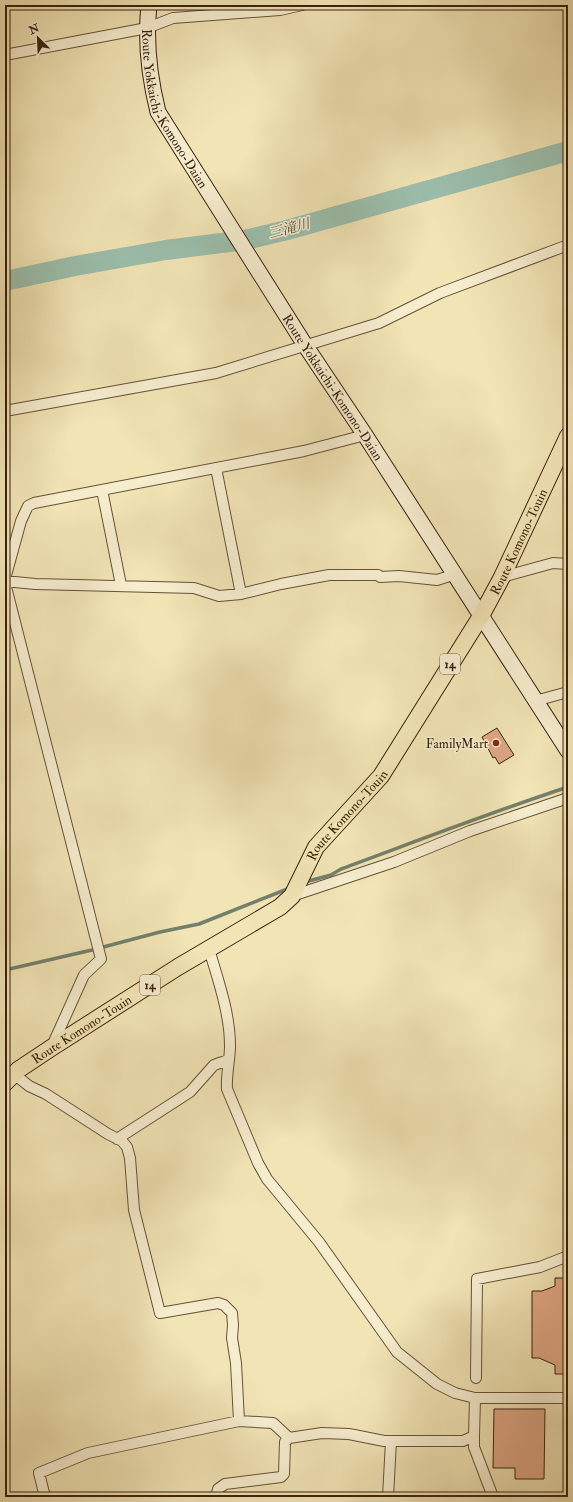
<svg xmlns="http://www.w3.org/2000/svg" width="573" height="1502" viewBox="0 0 573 1502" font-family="'IM FELL Double Pica','Noto Serif JP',serif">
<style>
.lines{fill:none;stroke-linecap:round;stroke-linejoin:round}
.stream{stroke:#74806c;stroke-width:3.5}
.river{stroke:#9bbfac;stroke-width:20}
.building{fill:#dfa784;stroke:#39210d}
.minor-casing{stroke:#675237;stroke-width:12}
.secondary-casing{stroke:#39210d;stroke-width:17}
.primary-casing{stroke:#39210d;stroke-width:18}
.minor{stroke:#f6edcf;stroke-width:10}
.secondary{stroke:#f6edcf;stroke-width:15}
.primary{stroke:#f1e4b5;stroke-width:16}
.poi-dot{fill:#8f2418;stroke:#f6edcf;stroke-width:1.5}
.labels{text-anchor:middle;stroke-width:3;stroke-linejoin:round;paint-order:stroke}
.shield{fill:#f6edcf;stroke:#725e47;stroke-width:1}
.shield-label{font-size:12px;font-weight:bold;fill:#39210d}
.street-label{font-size:13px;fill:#39210d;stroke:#f6edcf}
.poi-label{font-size:13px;fill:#39210d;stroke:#f6edcf;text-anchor:end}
.water-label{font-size:14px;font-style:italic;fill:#56503d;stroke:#f6edcf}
</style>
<rect width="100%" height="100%" fill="#f1e4b5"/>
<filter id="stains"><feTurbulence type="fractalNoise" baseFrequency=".005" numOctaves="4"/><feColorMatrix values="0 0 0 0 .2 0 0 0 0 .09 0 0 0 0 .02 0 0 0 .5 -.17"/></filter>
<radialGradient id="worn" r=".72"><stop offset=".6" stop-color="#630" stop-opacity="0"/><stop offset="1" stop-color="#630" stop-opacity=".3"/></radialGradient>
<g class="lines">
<path class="stream" d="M305 882 331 875 341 869C417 841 492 812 568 787
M5 970 92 950 160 932 199 924 290 888"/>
<path class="river" d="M5 281 75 266 166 250 245 240 287 230 568 151"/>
</g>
<path class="building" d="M497 728 514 755 499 764 495 757 493 758 482 737Z
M555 1278H568L567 1374H555V1365L539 1358H532V1291H542L555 1286Z
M494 1409H545L544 1479H515V1468H493Z"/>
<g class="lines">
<defs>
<path id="minor" d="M5 55 147 28 173 18 280 10 302 5
M5 411 216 373 379 323 440 293 568 245
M216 468 241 594
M102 490 121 585
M502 577 553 563 568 564
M5 579 21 521 28 506 34 503 304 451 365 435
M5 581 35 584 194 588 219 596 241 594 281 584 329 575H378L380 577 399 576 437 580 453 575
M5 583 101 959 84 975 52 1046
M535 701 568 692
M292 896 394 862 470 831 568 798
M209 949C218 980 230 1013 230 1046 230 1060 226 1074 227 1089L258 1163 267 1179 319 1242 397 1352 437 1384 455 1393 475 1398H568
M14 1074 29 1086 46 1094 108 1134 122 1141 127 1147 130 1158 134 1210 160 1313 218 1303 224 1305 232 1313 233 1325 232 1338 236 1363 239 1421
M117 1139 190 1092 214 1065 228 1060
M476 1378 477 1279 540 1267 568 1256
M474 1436V1447L493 1497
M45 1497 39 1473 88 1453 239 1421 273 1423 289 1438 322 1433 349 1434 384 1441H463L474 1436 475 1398
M216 1497 218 1489 225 1484 281 1477 284 1474 285 1442 289 1438
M388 1497 391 1441"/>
<g id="secondary">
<path id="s1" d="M149 5C145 42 149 76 158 112L305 345 365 435 568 751"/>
</g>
<g id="primary">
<path id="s2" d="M5 1083 18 1070 51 1048 178 967 280 907 292 896 316 847 381 776 481 616 502 577 568 436"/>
</g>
</defs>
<use href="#minor" class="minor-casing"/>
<use href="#secondary" class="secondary-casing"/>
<use href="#primary" class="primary-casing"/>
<use href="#minor" class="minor"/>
<use href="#secondary" class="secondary"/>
<use href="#primary" class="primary"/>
</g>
<circle class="poi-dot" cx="496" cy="743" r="4"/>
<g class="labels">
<g class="shield">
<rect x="440" y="654" width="20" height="20" rx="3"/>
<rect x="140" y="975" width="20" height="20" rx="3"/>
</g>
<g class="shield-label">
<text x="450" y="668">14</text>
<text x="150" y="989">14</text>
</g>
<g class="street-label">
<text dy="5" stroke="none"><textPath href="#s1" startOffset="110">Route Yokkaichi-Komono-Daian</textPath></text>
<text dy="5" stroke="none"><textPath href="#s1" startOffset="434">Route Yokkaichi-Komono-Daian</textPath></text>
<text dy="5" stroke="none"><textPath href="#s2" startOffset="766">Route Komono-Touin</textPath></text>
<text dy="5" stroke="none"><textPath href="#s2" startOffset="442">Route Komono-Touin</textPath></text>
<text dy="5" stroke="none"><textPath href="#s2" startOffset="94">Route Komono-Touin</textPath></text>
</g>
<g class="poi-label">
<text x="488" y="748">FamilyMart</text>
</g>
<g class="water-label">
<text transform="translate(289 228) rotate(-15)" y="5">三滝川</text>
</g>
</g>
<rect width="573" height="1502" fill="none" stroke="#f1e4b5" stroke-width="20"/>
<rect x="6" y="6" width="561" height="1490" fill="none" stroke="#39210d" stroke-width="2"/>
<rect x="10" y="10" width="553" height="1482" fill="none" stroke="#39210d"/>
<g transform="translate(38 38) rotate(336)" stroke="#f6edcf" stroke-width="3" paint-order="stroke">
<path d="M0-3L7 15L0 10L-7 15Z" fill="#39210d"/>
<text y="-6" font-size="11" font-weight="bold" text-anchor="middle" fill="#39210d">N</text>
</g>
<rect width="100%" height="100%" filter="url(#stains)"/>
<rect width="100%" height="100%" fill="url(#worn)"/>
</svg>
